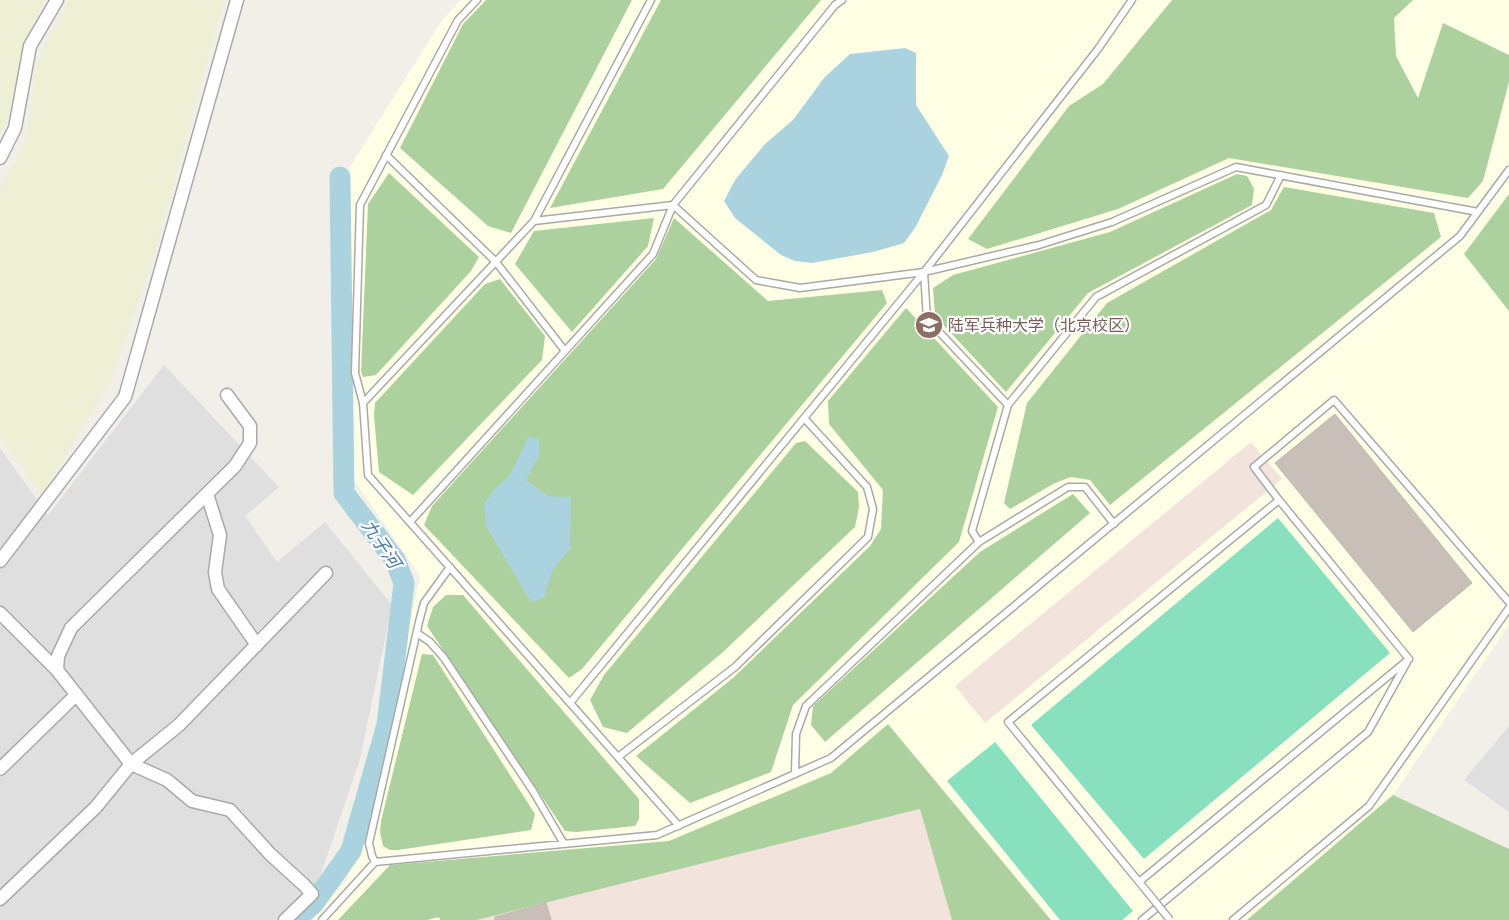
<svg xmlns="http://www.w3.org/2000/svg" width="1509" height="920" viewBox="0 0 1509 920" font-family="'Asap Condensed','Noto Sans SC',sans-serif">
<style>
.residential{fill:#e0dfdf}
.education{fill:#ffffe5}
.military{fill:#f3e3dd}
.farmland{fill:#eef0d5}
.forest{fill:#add19e}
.pitch{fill:#88e0be}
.water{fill:#aad3df}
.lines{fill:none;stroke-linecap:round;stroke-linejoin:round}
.river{stroke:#aad3df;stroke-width:21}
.building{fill:#c7bfb8;stroke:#c4b6ab}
.service-casing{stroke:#a9a9a9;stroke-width:9}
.minor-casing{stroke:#a9a9a9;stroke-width:15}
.service{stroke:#fff;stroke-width:6}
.minor{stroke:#fff;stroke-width:12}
.service-bridge-casing{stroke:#a9a9a9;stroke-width:9;stroke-linecap:butt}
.service-bridge{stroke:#fff;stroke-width:6}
.labels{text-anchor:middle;stroke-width:4.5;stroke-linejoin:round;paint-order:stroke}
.education-label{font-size:16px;fill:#785e54;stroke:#fff;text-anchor:start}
.water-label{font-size:18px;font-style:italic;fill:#4a7aab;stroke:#fff}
</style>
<rect width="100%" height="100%" fill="#f2efe9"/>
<path class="residential" d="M164 365 279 487 245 516 277 562 325 522 392 605 360 759 319 880 276 920H0V448L48 515Z
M1509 726V812L1464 780Z"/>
<path class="education" d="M461 0H1509V625L1393 795 1247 920H306L346 882 366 829 420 576 352 477 346 173 443 19Z"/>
<path class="military" d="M1251 442 1282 479 985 723 955 686Z
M921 809 952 920H477Z"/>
<path class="farmland" d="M0 0H45L30 30 8 118 0 134Z
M69 0H224L154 256 111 379 42 495 0 435V188L25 142 37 61Z"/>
<path class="forest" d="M486 0H632L511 233 488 226 400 148 463 24Z
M661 0H821L663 189 550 208Z
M1172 0H1413L1394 18 1396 56 1418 98 1443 23 1509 55V82L1483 181 1468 198 1229 158 1118 209 987 249 968 239 1069 106 1103 84Z
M389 173 479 257 471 271 376 375 363 377 361 372 368 204Z
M1237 174 1247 176 1254 189 1252 205 1088 293 1006 392 935 316 933 288 953 275 1110 232Z
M1284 187 1434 213 1441 237 1110 505 1090 480 1071 477 1055 483 1010 509 1004 503 1027 403 1107 303 1271 210Z
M1509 194V311L1464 254Z
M654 218 648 246 572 332 515 264 534 231Z
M674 218 768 301 882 290 887 303 582 669 569 678 424 525 432 506 656 259Z
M500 279 545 336 542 360 413 495 379 472 374 416 375 403 485 284Z
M906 308 998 407 959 542 793 705 771 772 690 803 636 756 733 678 870 546 881 529 883 490 829 424 828 401Z
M805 441 858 492 859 507 855 527 723 652 627 733 603 727 590 700 604 675 796 443Z
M1073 494 1090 513 825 742 811 725 813 706 980 552Z
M446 595H463L639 799V819L635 826 576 832 565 831 427 626 433 607Z
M422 654 433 655 535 814 531 830 398 850H390L383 846 380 832 381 821Z
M888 724 1051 920H952L920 809 477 920H440L439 917 427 920H338L390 865 669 841 831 773Z
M1393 795 1509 849V920H1247Z"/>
<path class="pitch" d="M1278 518 1390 653 1144 859 1031 725Z
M995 742 1133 911 1122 920H1060L947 781Z"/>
<path class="water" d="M905 48 916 53V105L949 156 942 175 915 228 904 243 873 252 812 263 795 261 781 255 735 218 724 201 735 180 765 144 793 120 824 78 850 54Z
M529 436 539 439 540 454 526 480 548 496 571 497 570 549 552 571 544 598 531 602 486 526 484 504 495 489 510 475Z"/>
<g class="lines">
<path class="river" d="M295 920 314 903 351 851 387 725 404 583 395 560 344 493 340 177"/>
</g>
<path class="building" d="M1335 414 1472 583 1413 632 1275 463Z
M546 903 551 920H495V917Z"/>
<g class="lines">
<defs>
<path id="service" d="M477 0 458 20 360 205 355 373 363 403 368 475 679 826
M386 155 496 262 565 351
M534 221 673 205 756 280 800 288 924 272 1039 245 1112 222 1236 167 1478 212
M924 272 927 319 1008 405
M363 403 534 221 651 0
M410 522 653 254 673 205 835 5 842 0
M979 542 972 531 1008 405 1096 297 1266 205 1281 175
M417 633 430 642 444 658 533 791 564 844
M570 703 924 272 1098 49 1132 0
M618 757 735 667 868 537 873 509 867 487 804 418
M795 774 796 734 806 706 979 542 1068 487H1085L1114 524
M375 862 372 856 369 843 419 622 424 603 450 567
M1139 882 1409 659 1279 500 1254 467 1334 400 1509 602
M1149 894 1008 722 1279 500
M322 920 375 862 657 835 831 758 1460 236 1509 170
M1142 920 1368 732 1407 662
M1233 920 1369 806 1509 608"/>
<path id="minor" d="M0 158 15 128 30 46 57 0
M207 494 220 535 215 572 218 589 257 645
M0 561 125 397 237 0
M0 613 57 670 131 764 167 780 192 801 230 810 270 854 304 885 312 894 285 920
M57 670 58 656 71 628 235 466 250 443V426L227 395
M0 769 76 695
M0 899 96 807 131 764 179 725 326 573"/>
</defs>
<use href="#service" class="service-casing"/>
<use href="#minor" class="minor-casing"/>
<use href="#service" class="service"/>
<use href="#minor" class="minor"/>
<defs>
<path id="service-bridge" d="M1149 894 1170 920"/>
</defs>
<use href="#service-bridge" class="service-bridge-casing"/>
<use href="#service-bridge" class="service-bridge"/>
</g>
<defs>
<symbol id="university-disc" viewBox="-11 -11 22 22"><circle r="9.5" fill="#8d6e63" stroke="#fff"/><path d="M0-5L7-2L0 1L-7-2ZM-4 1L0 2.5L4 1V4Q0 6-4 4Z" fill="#fff"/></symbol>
</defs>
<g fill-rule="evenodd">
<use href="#university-disc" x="913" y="309" width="32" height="32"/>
</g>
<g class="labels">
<g class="education-label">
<text x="948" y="331">陆军兵种大学（北京校区）</text>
</g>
<g class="water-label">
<text transform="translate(381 544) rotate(56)" y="6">九子河</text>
</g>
</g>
</svg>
